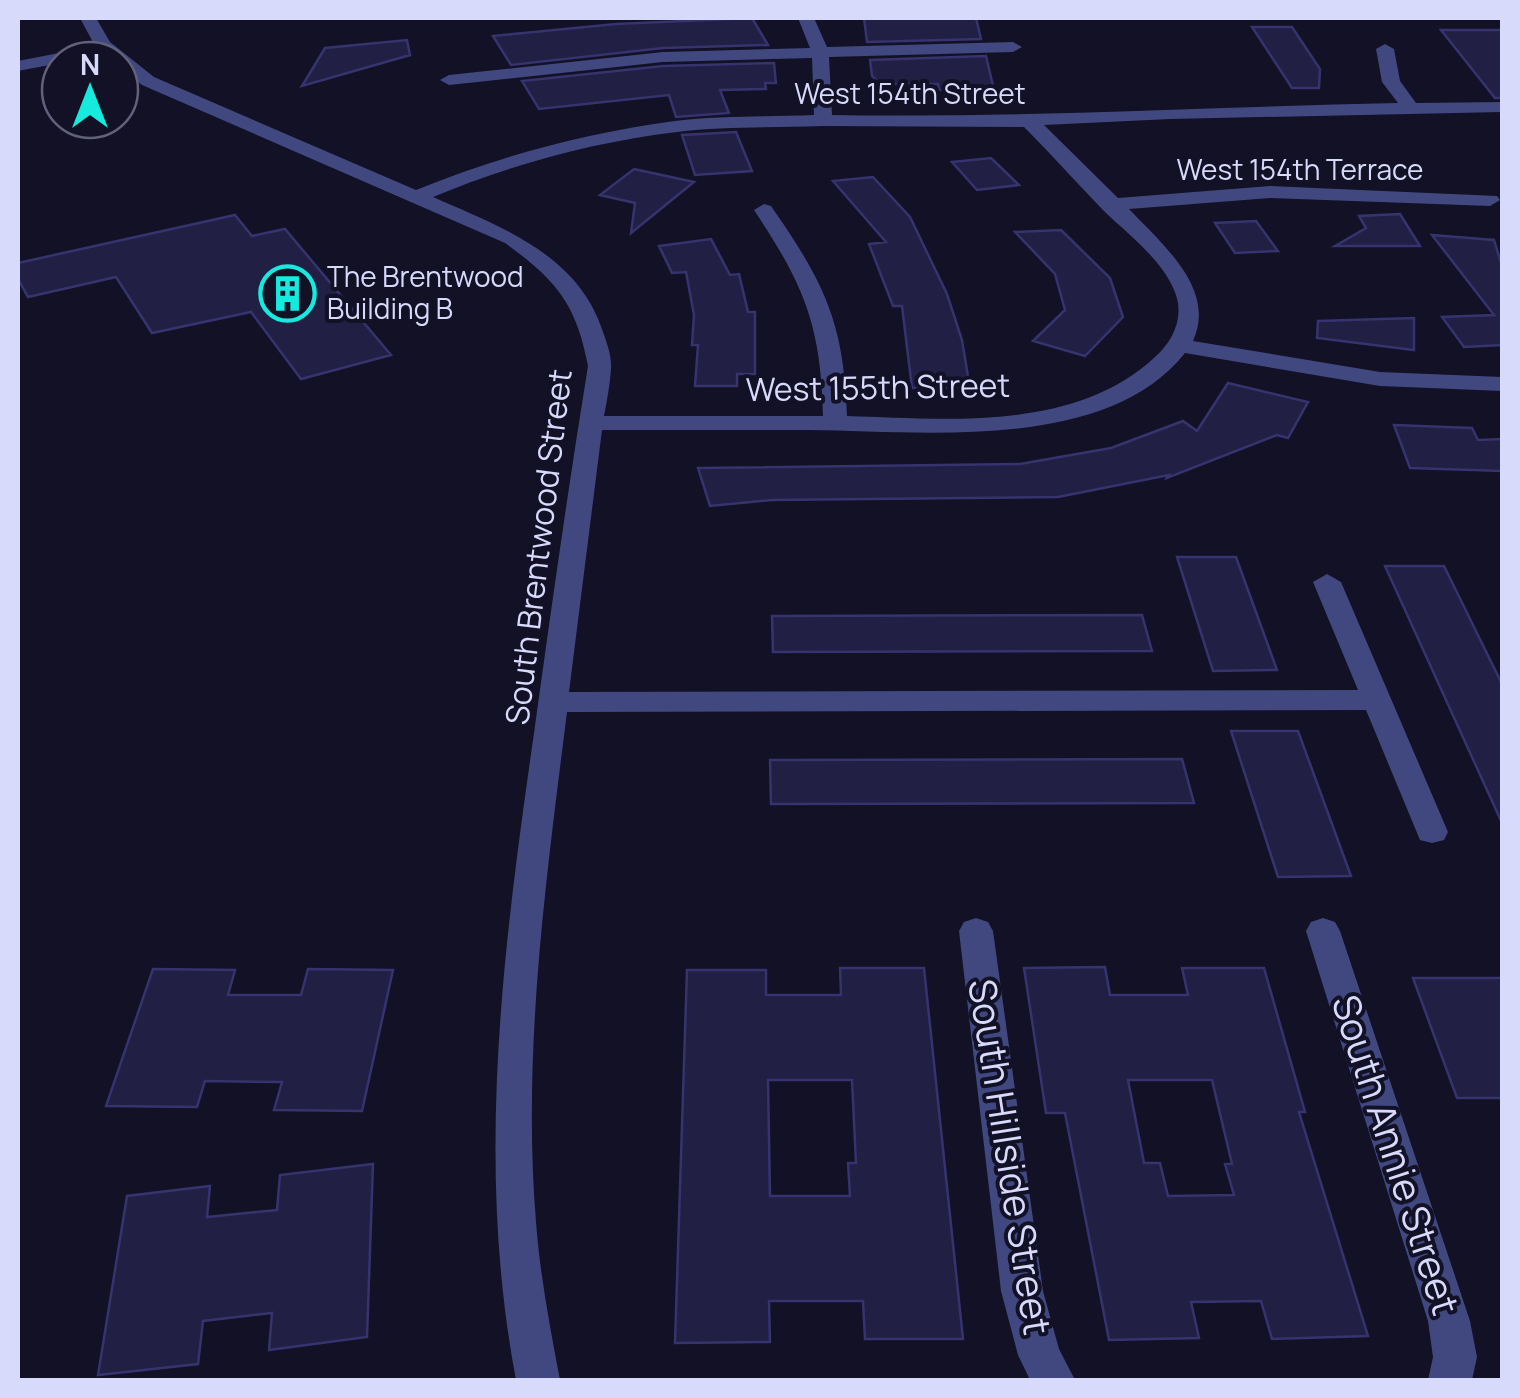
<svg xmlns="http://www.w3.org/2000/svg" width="1520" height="1398" viewBox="0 0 1520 1398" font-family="Manrope,sans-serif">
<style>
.building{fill:#211f44;stroke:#36336e;stroke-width:2.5;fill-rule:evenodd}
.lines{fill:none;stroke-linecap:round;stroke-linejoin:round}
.minor{fill:#40487f;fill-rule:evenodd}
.labels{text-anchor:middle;stroke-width:8;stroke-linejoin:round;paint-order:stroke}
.far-street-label{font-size:28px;fill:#d8dafc;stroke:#121125}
.far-poi-label{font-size:28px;fill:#d8dafc;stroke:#121125;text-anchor:start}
.street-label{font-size:32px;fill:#d8dafc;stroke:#121125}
.near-street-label{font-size:38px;fill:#d8dafc;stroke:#121125}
</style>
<rect width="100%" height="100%" fill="#121125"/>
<path class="building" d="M752 18 768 45 663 48 511 65 493 36 616 24Z
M864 18H976L981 39 867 42Z
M1252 27H1292L1320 69 1319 88H1292Z
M1441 30H1502V98H1495Z
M407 40 410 55 302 86 325 48Z
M986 56 994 90H939L938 84H880L872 76 870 60Z
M774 63 776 83H765L766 89 720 90 729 113 676 117 669 95 539 109 522 81 663 66Z
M736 132 752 171 695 175 682 135Z
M991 158 1019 185 977 190 952 162Z
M634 169 694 182 631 233 635 203 600 195Z
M873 177 910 217 947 294 962 340 970 388H912L902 306H893L869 244 886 242 833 181Z
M1400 214 1420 246H1335L1366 228 1359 216Z
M235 215 252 236 285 229 391 355 301 379 251 312 152 333 116 277 28 297 18 279V263Z
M1256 221 1278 251 1235 253 1215 223Z
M1061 230 1110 278 1123 317 1085 356 1033 341 1065 310 1055 274 1015 232Z
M1432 235 1494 240 1502 266V345L1464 347 1442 317 1494 315Z
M711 239 730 275 739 274 748 312H755V374H737V386H695L698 345H692L694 315 686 272 672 273 659 246Z
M1414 318V350L1317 338 1318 321Z
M1228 383 1308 402 1288 438 1277 435 1167 478 1169 475 1058 497 772 500 710 506 698 468 1020 464 1111 448 1183 421 1197 431Z
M1394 425 1472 428 1478 440 1502 439V471L1410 468Z
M1177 557H1236L1277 670 1213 671Z
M1385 566H1444L1502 684V823Z
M1142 615 1152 651 773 652 772 616Z
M1231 731H1298L1351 876 1278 877Z
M1182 759 1194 803 771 804 770 760Z
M1105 967 1110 995H1188L1182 968H1264L1305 1112H1299L1368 1336 1272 1339 1261 1301 1191 1302 1199 1338 1109 1340 1065 1113H1046L1024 968ZM1128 1080H1212L1232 1164H1225L1234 1195 1168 1196 1160 1163H1144Z
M840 968H924L963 1339H865L863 1301H769L770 1342 675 1343 687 970H766V995H841ZM768 1080H852L856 1163H848L850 1196H770Z
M153 969 235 970 228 995H301L308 969 393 970 362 1111 274 1110 282 1082 205 1081 197 1107 106 1106Z
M1413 978H1502V1098H1457Z
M373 1164 367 1337 269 1350 272 1313 203 1321 198 1364 98 1375 127 1196 210 1186 207 1217 277 1210 280 1175Z"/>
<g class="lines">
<path class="minor" d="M80 18H96L110 42 154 77 416 190C499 156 586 133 675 121 720 115 768 117 814 115L812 58 663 62 449 85 440 80 449 75 663 52 810 48 798 18H814L827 47 1013 42 1022 47 1013 52 829 57 832 115C1021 118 1209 107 1398 103L1382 82 1376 49 1385 44 1394 49 1400 81 1416 103 1502 102V112L1170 119 1044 125 1118 198 1270 186 1497 196 1500 200 1490 206 1270 198 1129 209C1162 244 1217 289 1193 341L1380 372 1502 377V391L1380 386 1185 353C1106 453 921 431 809 430 740 430 671 430 602 430L569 692 1358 690 1313 582 1327 574 1341 582 1448 832 1444 840 1432 843 1420 840 1366 710 567 712C546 880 522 1052 536 1222 540 1275 550 1327 560 1380H516C475 1164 503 949 534 733 551 611 568 488 588 366 576 303 556 280 505 243L142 85 120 69V60H109L103 55 60 60V63L18 71V61L95 46ZM823 126 1024 127C1050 153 1078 184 1102 209 1126 233 1164 260 1176 295 1184 319 1172 342 1155 357 1075 432 947 419 847 416 844 322 824 282 771 206L764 204 754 210C804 285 821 325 823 416H604C607 400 610 385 611 369 612 357 607 343 603 332 578 254 501 227 433 197 510 165 593 142 677 132 725 126 775 128 823 126Z
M976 918 988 922 993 931 1043 1291 1059 1349 1075 1380H1030L1018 1355 1001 1291 959 931 964 922Z
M1323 918 1335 922 1340 931 1470 1321 1477 1357 1472 1380H1428L1433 1357 1428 1321 1306 931 1311 922Z"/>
</g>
<defs>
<symbol id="building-ring" viewBox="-11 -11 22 22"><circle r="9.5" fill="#121125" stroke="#16eadf" stroke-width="1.5"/><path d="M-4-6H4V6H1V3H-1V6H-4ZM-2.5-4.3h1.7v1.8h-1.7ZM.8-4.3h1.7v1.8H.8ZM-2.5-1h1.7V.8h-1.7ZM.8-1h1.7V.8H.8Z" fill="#16eadf"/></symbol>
</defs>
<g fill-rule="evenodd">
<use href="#building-ring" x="256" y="262" width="63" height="63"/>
</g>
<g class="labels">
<g class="far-street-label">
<text x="910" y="104">West 154th Street</text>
<text x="1300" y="180">West 154th Terrace</text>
</g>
<g class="far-poi-label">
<text x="327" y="287">The Brentwood<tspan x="327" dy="32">Building B</tspan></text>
</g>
<g class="street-label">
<text transform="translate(878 388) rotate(-1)" y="11">West 155th Street</text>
<text transform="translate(539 547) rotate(-83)" y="11">South Brentwood Street</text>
</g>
<g class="near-street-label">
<text transform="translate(1395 1155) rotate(72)" y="13">South Annie Street</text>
<text transform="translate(1009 1157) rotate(81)" y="13">South Hillside Street</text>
</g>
</g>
<rect width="1520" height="1398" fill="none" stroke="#d8dafc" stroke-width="40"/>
<g transform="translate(90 90)"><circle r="48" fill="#121125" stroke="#61617b" stroke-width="2.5"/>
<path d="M0-8L18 38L0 25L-18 38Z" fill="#16eadf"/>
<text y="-15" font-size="28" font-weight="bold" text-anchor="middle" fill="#d8dafc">N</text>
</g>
</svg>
